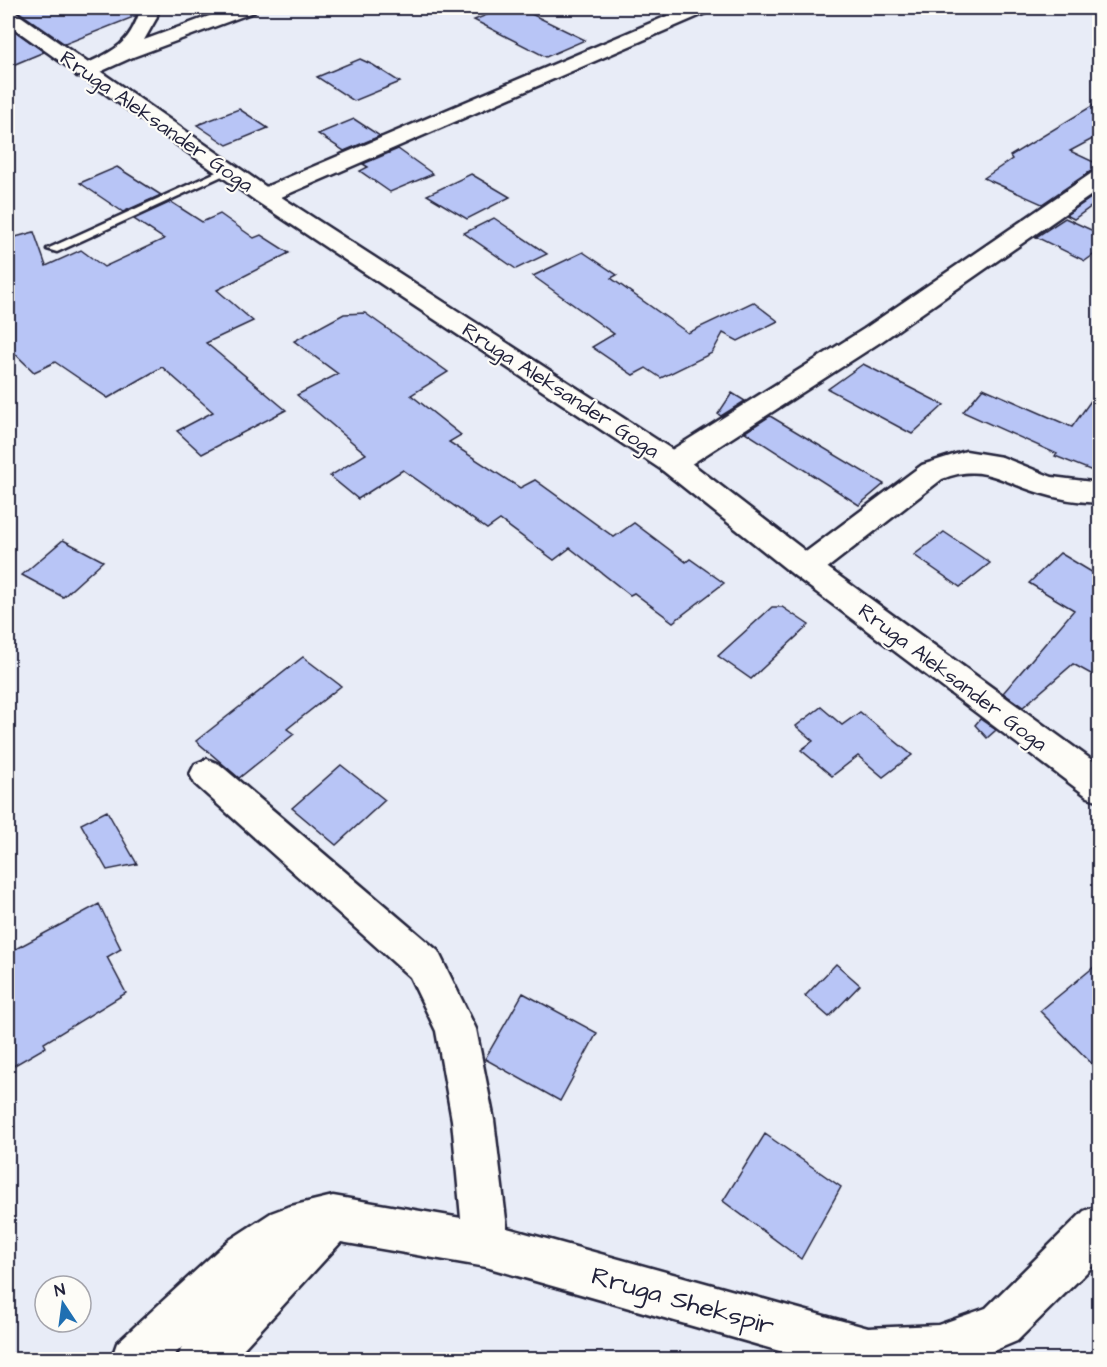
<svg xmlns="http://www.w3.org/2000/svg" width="1107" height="1367" viewBox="0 0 1107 1367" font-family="'Architects Daughter',sans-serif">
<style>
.building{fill:#b8c5f6;stroke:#22223b;stroke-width:1.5}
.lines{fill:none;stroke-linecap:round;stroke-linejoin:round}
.service-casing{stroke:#22223b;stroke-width:5}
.minor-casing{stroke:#22223b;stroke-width:5}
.secondary-casing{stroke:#22223b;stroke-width:5}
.service{fill:#fdfcf7;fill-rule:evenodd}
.minor{fill:#fdfcf7;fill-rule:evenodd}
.secondary{fill:#fdfcf7;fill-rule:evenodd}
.labels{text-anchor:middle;stroke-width:4.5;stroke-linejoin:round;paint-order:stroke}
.street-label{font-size:21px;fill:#22223b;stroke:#fdfcf7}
.near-street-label{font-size:26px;fill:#22223b;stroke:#fdfcf7}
</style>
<rect width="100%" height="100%" fill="#e8ecf7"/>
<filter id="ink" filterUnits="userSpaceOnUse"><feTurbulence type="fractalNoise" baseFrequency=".0167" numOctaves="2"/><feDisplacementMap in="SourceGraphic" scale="12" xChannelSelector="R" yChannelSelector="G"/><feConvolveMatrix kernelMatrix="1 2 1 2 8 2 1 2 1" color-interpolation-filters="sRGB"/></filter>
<g filter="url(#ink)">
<path class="building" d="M8 8H139L136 16 65 44 16 10Z
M504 8H519L585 40 546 57 474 20Z
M8 26 44 52 8 67Z
M360 59 373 65 400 82 354 101 317 77Z
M1100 101V135L1070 151 1100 165V169L1091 171 1042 204 984 178 1012 159 1010 156Z
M239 109 268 128 227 145 197 125Z
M354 119 380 136 344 151 318 134Z
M398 149 433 174 390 192 360 171 368 167 363 164Z
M117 167 161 195 123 212 80 183Z
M471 174 510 197 467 219 427 195Z
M1100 192V200L1074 219 1066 215Z
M171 202 202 222 220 214 254 238 261 235 289 253 217 290 253 321 206 343 286 410 202 454 177 431 213 412 162 367 108 398 55 362 34 372 8 347V239L34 232 46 266 81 250 104 267 164 239 134 219Z
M494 218 547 254 516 269 464 233Z
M1065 218 1100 234V250L1085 261 1036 237Z
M583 252 617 275 611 278 688 333 753 302 778 321 738 341 723 333 712 353 661 378 646 368 633 375 592 347 614 334 533 276Z
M365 313 448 372 411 395 461 435 449 442 520 488 535 480 614 537 634 523 686 562 690 559 724 583 673 622 634 593 630 595 570 548 554 560 500 520 487 529 403 470 358 499 330 476 366 454 297 395 338 374 294 341 344 314Z
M863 364 944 405 912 434 828 389Z
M983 388 1072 427 1100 388V474L1055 456 1057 454 963 412Z
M732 393 745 401 721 416 718 414Z
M770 416 884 484 859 505 745 432Z
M944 532 990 563 960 587 914 555Z
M63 540 103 561 63 597 22 575Z
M1060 553 1100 577V679L1073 664 1023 707 1003 693 1074 610 1029 583Z
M772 607H782L809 625 751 679 718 656Z
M303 657 341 686 287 729 294 734 239 778 196 741Z
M821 707 842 725 860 712 912 755 883 777 858 756 832 776 801 750 813 741 796 726Z
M980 719 996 730 987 738 975 725Z
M341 765 385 800 336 845 292 808Z
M107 811 137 864 107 870 81 824Z
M99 904 121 949 107 957 126 993 44 1043 46 1047 8 1069V953Z
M1100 962V1072L1040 1011Z
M836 964 860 985 829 1017 805 996Z
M523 993 597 1033 560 1101 485 1059Z
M765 1134 841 1187 801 1259 723 1201Z"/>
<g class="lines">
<defs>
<path id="service" d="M223 169 233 171 57 252 47 249Z"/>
<path id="minor" d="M141 8H159L156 19 144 40 231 8H256L254 12 133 57 91 76H77L74 72 77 68C111 52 129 48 141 8Z
M686 8H710L708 12 272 201H256L253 196 256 191Z
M1100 171V189L882 341 682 470 672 473 662 470 658 463 662 456 864 329 1092 173Z
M966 451 1002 457 1052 477 1100 483V503C1079 502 1059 499 1040 493 1001 482 983 462 942 479L817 576 806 579 795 576 791 568 795 560 922 465Z
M207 759 219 764 438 951 476 1029 494 1120 507 1228 868 1328 938 1325 986 1308 1084 1211 1100 1205V1259L1017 1341 972 1360H811L486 1267 341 1242 233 1360H177L182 1347 169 1360H111L117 1343 228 1241 271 1213 287 1207 333 1196 461 1218 452 1120 436 1031 410 977 195 784 190 774 195 764Z"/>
<path id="secondary" d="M8 10 15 12 272 191 682 456 817 560 1100 766V801L1088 797 795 576 662 470 256 201 8 24Z"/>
</defs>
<use href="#service" class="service-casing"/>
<use href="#minor" class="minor-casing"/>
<use href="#secondary" class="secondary-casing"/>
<use href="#service" class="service"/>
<use href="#minor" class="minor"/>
<use href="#secondary" class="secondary"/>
</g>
</g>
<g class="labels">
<g class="street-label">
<text transform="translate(157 121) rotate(35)" y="7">Rruga Aleksander Goga</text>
<text transform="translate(561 390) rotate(33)" y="7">Rruga Aleksander Goga</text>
<text transform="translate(953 677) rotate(37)" y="7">Rruga Aleksander Goga</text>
</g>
<g class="near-street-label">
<text transform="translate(683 1300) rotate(16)" y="9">Rruga Shekspir</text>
</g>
</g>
<rect width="1107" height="1367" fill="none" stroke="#fdfcf7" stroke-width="30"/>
<rect x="15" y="15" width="1077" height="1337" fill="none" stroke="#22223b" stroke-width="2" filter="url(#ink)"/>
<g transform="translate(63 1304) rotate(347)"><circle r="28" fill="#fdfcf7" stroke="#a5a5ac" stroke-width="1.5"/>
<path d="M0-4.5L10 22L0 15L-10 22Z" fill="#1f6fb2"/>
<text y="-9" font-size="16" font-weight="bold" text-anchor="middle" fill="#22223b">N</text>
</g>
</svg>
